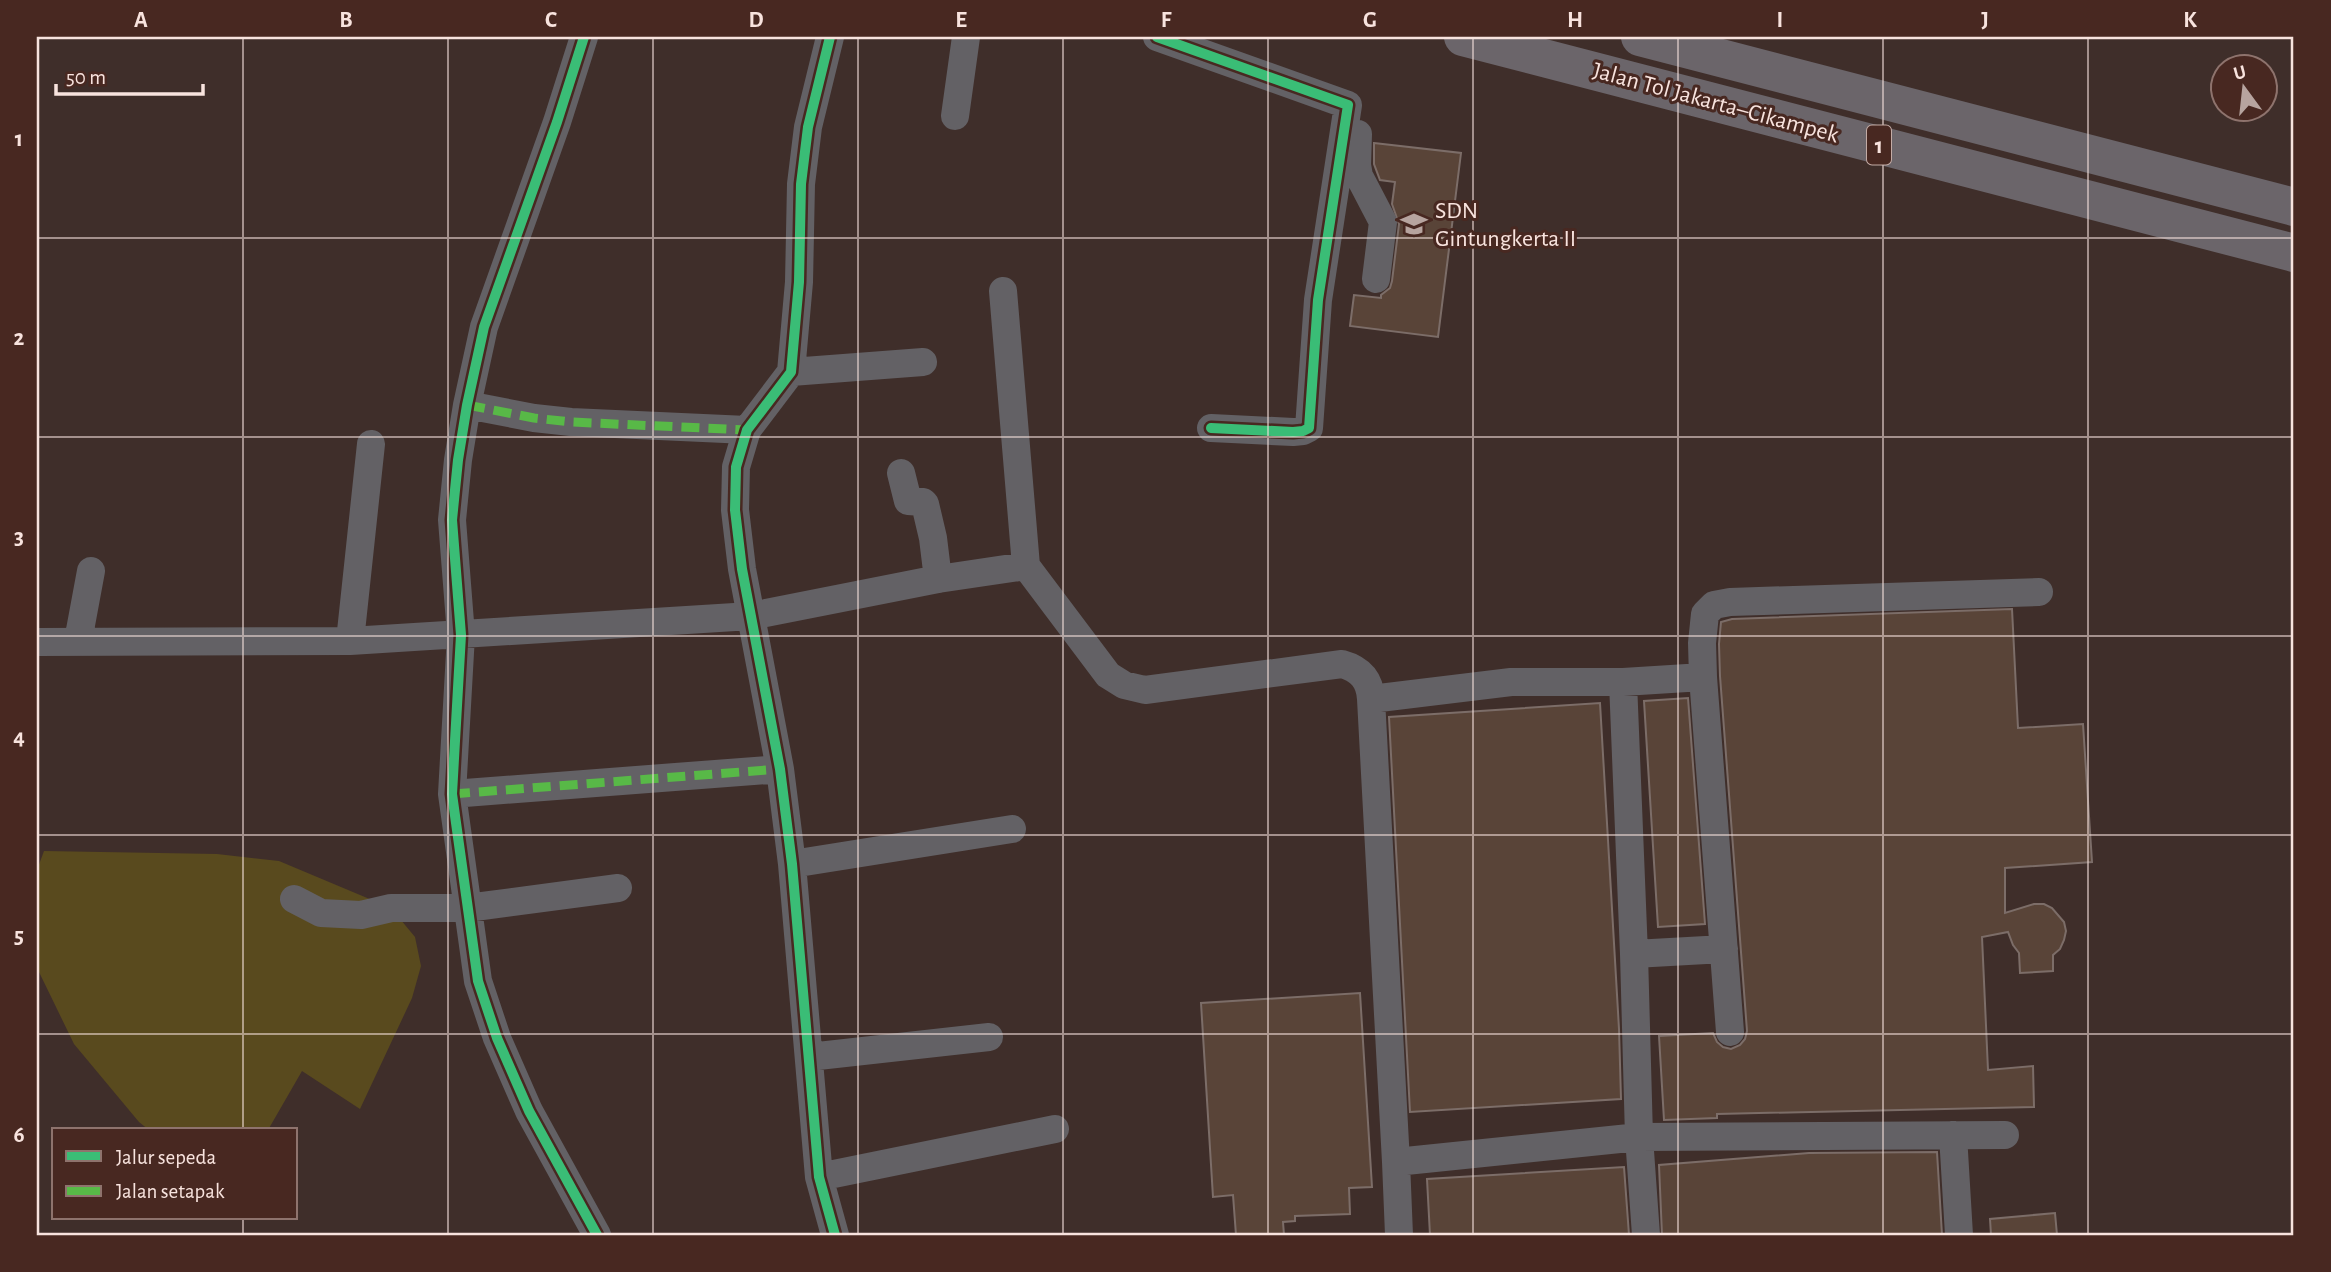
<svg xmlns="http://www.w3.org/2000/svg" width="2331" height="1272" viewBox="0 0 2331 1272" font-family="'Alegreya Sans',sans-serif">
<style>
.green{fill:#594a1e}
.building{fill:#594438;stroke:#7c6d68;stroke-width:2}
.lines{fill:none;stroke-linecap:round;stroke-linejoin:round}
.minor{stroke:#636165;stroke-width:28}
.highway{stroke:#6b656a;stroke-width:38}
.quiet{stroke:#58b947;stroke-width:9;stroke-dasharray:18 9;stroke-linecap:butt}
.cycleway-casing{stroke:#482821;stroke-width:15}
.cycleway{stroke:#3abd76;stroke-width:10}
.grid{fill:none;stroke:#f8e3de;stroke-width:2;stroke-opacity:0.55}
.labels{text-anchor:middle;stroke-width:6;stroke-linejoin:round;paint-order:stroke}
.shield{fill:#482821;stroke:#c3aba5;stroke-width:2}
.shield-label{font-size:23px;font-weight:bold;fill:#f8e3de}
.street-label{font-size:24px;fill:#f8e3de;stroke:#482821}
.poi-label{font-size:24px;fill:#f8e3de;stroke:#482821;text-anchor:start}
.neatline{fill:none;stroke:#f8e3de;stroke-width:2.5}
.grid-label{font-size:23px;text-anchor:middle;font-weight:bold;fill:#f8e3de}
</style>
<rect width="100%" height="100%" fill="#3f2e2a"/>
<path class="green" d="M44 851 217 854 279 861 391 908 415 937 421 966 412 998 360 1109 302 1071 268 1130H149L139 1122 74 1044 39 972 37 964V870Z"/>
<path class="building" d="M1374 143 1461 153 1438 337 1350 326 1354 295 1381 298V295L1390 288 1392 281 1399 224 1392 204 1395 182 1380 180 1374 164Z
M2012 609 2018 728 2083 724 2092 862 2005 868V913L2034 904H2044L2052 908 2064 922 2066 931 2064 940 2060 949 2053 955V971L2020 973 2019 953 2013 945 2008 932 1982 937 1988 1070 2033 1066 2034 1107 1717 1114V1118L1664 1120 1659 1036 1713 1033 1717 1042 1723 1047 1731 1049 1740 1045 1745 1039 1747 1031 1720 676 1719 644 1721 622 1732 619Z
M1688 698 1705 924 1658 927 1644 701Z
M1600 703 1619 1029 1621 1099 1410 1112 1389 717Z
M1360 993 1372 1187 1349 1188 1350 1214 1295 1216V1221L1283 1222 1284 1235H1236L1233 1195 1213 1197 1201 1003Z
M1937 1152 1942 1235H1662L1659 1165 1809 1153Z
M1624 1167 1629 1235H1430L1427 1179Z
M2055 1213 2057 1235H1991L1990 1219Z"/>
<g class="lines">
<path class="minor" d="M584 37 557 122 484 327 467 405 458 460 452 520 461 635 452 794 478 981 497 1038 529 1111 597 1235
M830 37 808 127 801 184 799 282 791 372 747 430 736 467 735 510 742 569 780 769 792 864 819 1177 835 1235
M1157 37 1348 105 1318 300 1309 428 1303 431 1293 432 1211 428
M955 116 966 37
M1358 134 1357 165 1359 176 1383 222 1376 279
M1003 291 1026 566 1108 675 1124 685 1145 690 1342 664C1360 669 1370 680 1371 699L1511 682H1623L1703 677 1702 643 1705 614 1714 605 1730 602 2039 592
M791 372 923 362
M467 405 534 418 571 422 747 430
M901 473 908 501 923 502 925 504 933 538 938 579
M78 641 91 571
M350 641 371 444
M37 642 350 641 751 616 938 579 1026 566
M1703 677 1730 1032
M1371 699 1396 1162 1639 1137 1634 954 1623 682
M452 794 780 769
M792 864 1012 829
M294 899 321 913 361 915 391 908H467L618 888
M1634 954 1724 949
M809 1057 989 1037
M1953 1135 1959 1235
M1396 1162 1399 1235
M819 1177 1055 1129
M1646 1235 1639 1137 2005 1135"/>
<path class="highway" d="M1463 37 2294 253
M1640 37 2294 207"/>
<path class="quiet" d="M467 405 534 418 571 422 747 430
M452 794 780 769"/>
<defs>
<path id="cycleway" d="M584 37 557 122 484 327 467 405 458 460 452 520 461 635 452 794 478 981 497 1038 529 1111 597 1235
M830 37 808 127 801 184 799 282 791 372 747 430 736 467 735 510 742 569 780 769 792 864 819 1177 835 1235
M1157 37 1348 105 1318 300 1309 428 1303 431 1293 432 1211 428"/>
</defs>
<use href="#cycleway" class="cycleway-casing"/>
<use href="#cycleway" class="cycleway"/>
</g>
<path class="grid" d="M243 37V1130M448 37V1235M653 37V1235M858 37V1235M1063 37V1235M1268 37V1235M1473 37V1235M1678 37V1235M1883 37V1235M2088 37V1235M37 238H2294M37 437H2294M37 636H2294M37 835H2294M37 1034H2294M243 1218V1235"/>
<defs>
<symbol id="school-bare" viewBox="-9 -9 18 18"><path d="M0-5L7-2L0 1L-7-2ZM-4 1L0 2.5L4 1V4Q0 6-4 4Z" fill="#b7a49f" stroke="#482821" stroke-width="2.5" paint-order="stroke"/></symbol>
</defs>
<g fill-rule="evenodd">
<use href="#school-bare" x="1395" y="205" width="38" height="38"/>
</g>
<g class="labels">
<rect class="shield" x="1867" y="125.5" width="24" height="39" rx="5"/>
<g class="shield-label">
<text x="1879" y="153">1</text>
</g>
<g class="street-label">
<text transform="translate(1716 102) rotate(15)" y="8">Jalan Tol Jakarta–Cikampek</text>
</g>
<g class="poi-label">
<text x="1435" y="218">SDN<tspan x="1435" dy="28">Gintungkerta II</tspan></text>
</g>
</g>
<rect width="2331" height="1272" fill="none" stroke="#482821" stroke-width="77"/>
<rect x="52" y="1128" width="245" height="91" fill="#482821" stroke="#8e736d" stroke-width="2"/>
<rect x="66" y="1151" width="35" height="10" fill="#3abd76" stroke="#8e736d" stroke-width="2"/>
<text x="116" y="1164" font-size="21" fill="#f8e3de">Jalur sepeda</text>
<rect x="66" y="1186" width="35" height="10" fill="#58b947" stroke="#8e736d" stroke-width="2"/>
<text x="116" y="1198" font-size="21" fill="#f8e3de">Jalan setapak</text>
<g transform="translate(2244 88) rotate(345)"><circle r="33" fill="#482821" stroke="#8e736d" stroke-width="2"/>
<path d="M0-5L12 26L0 18L-12 26Z" fill="#b7a49f"/>
<text y="-10" font-size="19" font-weight="bold" text-anchor="middle" fill="#f8e3de">U</text>
</g>
<path d="M56 84v10h147v-10" fill="none" stroke="#f8e3de" stroke-width="3.5"/>
<text x="66" y="84" font-size="21" fill="#f8e3de" stroke="#482821" stroke-width="5" paint-order="stroke">50 m</text>
<rect x="38" y="38" width="2254" height="1196" class="neatline"/>
<g class="grid-label">
<text x="141" y="27">A</text>
<text x="346" y="27">B</text>
<text x="551" y="27">C</text>
<text x="756" y="27">D</text>
<text x="961" y="27">E</text>
<text x="1166" y="27">F</text>
<text x="1370" y="27">G</text>
<text x="1575" y="27">H</text>
<text x="1780" y="27">I</text>
<text x="1985" y="27">J</text>
<text x="2190" y="27">K</text>
<text x="19" y="146">1</text>
<text x="19" y="345">2</text>
<text x="19" y="544">3</text>
<text x="19" y="744">4</text>
<text x="19" y="943">5</text>
<text x="19" y="1142">6</text>
</g>
</svg>
